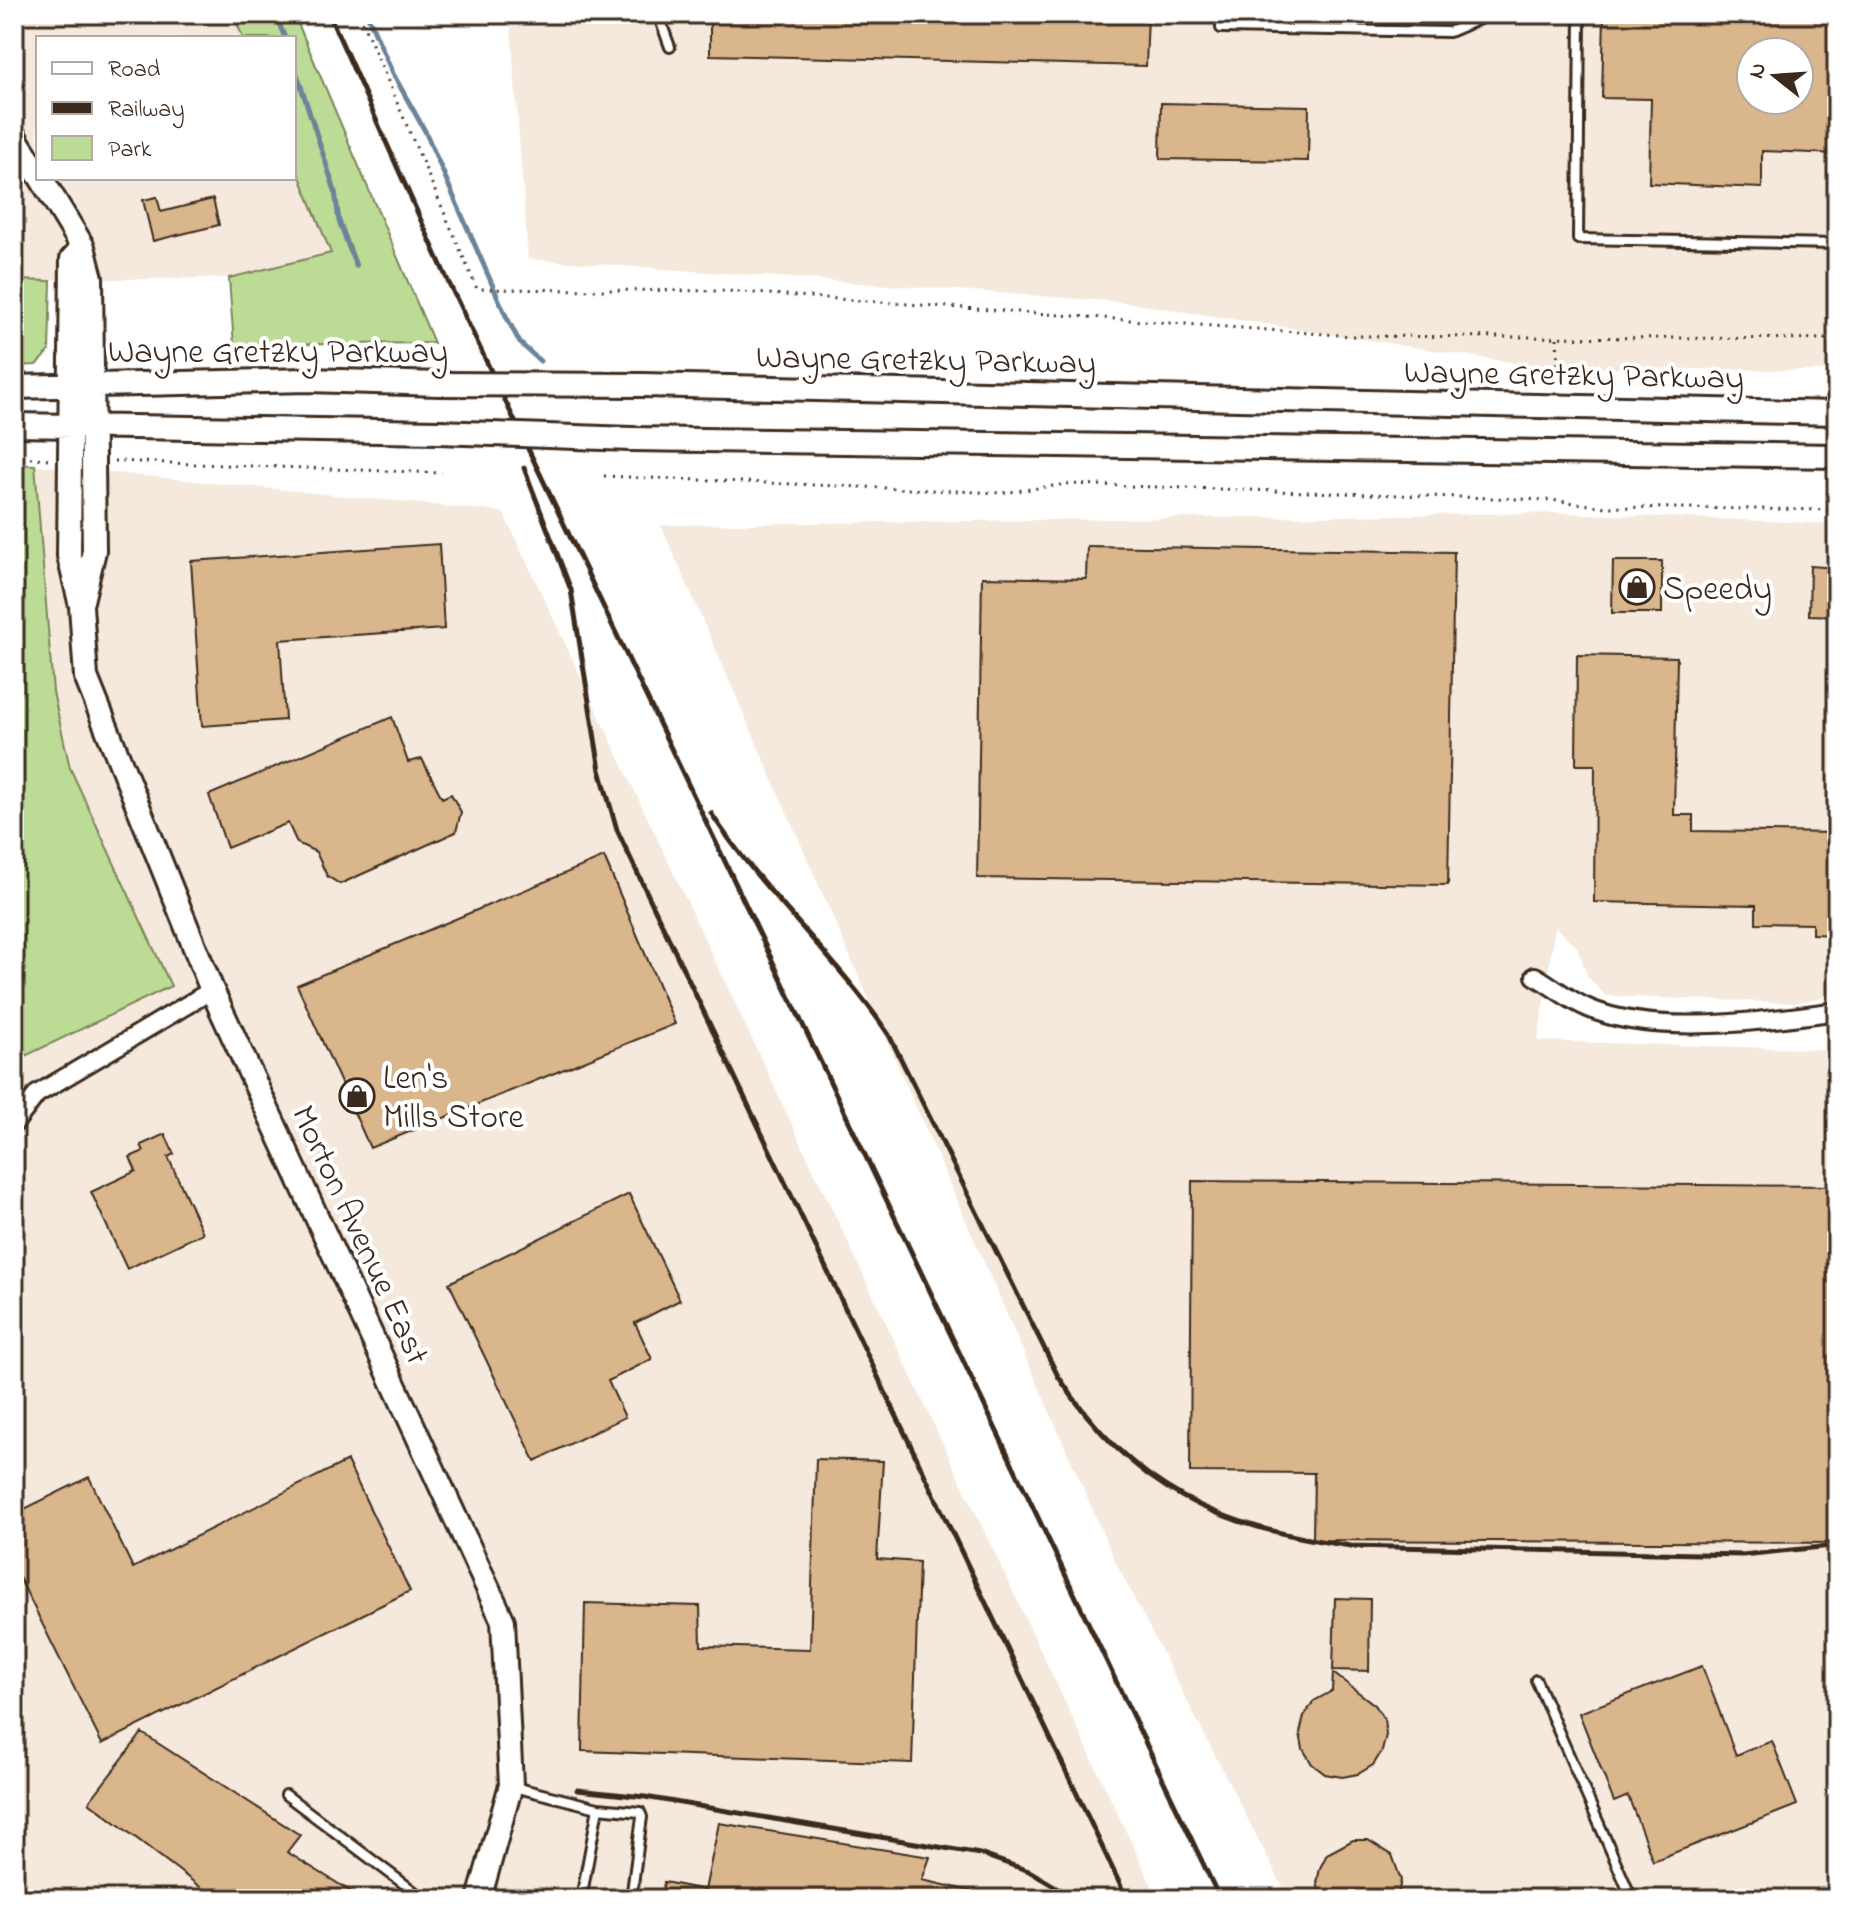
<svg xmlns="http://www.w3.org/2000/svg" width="1851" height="1913" viewBox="0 0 1851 1913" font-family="'Indie Flower',sans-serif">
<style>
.built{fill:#f4e9dc;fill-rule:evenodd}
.green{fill:#bcdc95;stroke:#7c835a;stroke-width:2}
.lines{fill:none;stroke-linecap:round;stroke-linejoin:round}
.stream{stroke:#6c8498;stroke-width:5}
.building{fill:#dab68c;stroke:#3b2a1e;stroke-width:2;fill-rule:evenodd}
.lane-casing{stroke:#3b2a1e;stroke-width:14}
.street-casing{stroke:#3b2a1e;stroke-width:22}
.secondary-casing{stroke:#3b2a1e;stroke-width:28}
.path{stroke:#3b2a1e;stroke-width:3;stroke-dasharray:2 6;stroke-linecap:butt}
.lane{stroke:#fff;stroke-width:8}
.street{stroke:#fff;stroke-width:16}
.secondary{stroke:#fff;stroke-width:22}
.rail{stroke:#3b2a1e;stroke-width:5}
.secondary-bridge-casing{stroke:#3b2a1e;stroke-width:28;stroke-linecap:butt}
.secondary-bridge{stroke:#fff;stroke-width:22}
.labels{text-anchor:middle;stroke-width:8;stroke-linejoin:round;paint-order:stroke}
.street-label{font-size:34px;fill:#3b2a1e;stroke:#fff}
.poi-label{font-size:34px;fill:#3b2a1e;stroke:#fff;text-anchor:start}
</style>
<rect width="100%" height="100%" fill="#fff"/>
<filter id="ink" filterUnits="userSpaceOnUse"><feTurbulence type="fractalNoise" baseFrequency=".0125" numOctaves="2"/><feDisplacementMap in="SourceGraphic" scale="16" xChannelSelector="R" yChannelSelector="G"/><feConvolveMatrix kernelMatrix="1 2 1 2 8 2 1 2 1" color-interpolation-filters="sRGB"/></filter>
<g filter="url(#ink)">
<path class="built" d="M14 14H233L243 38H38V178H294V162L331 254 229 278 14 280Z
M510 14H1837V371L1542 367 1122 302 528 259ZM1751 52H1799V100H1751Z
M35 465 503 512 1158 1899H14V1068L27 1055 171 986 70 768 53 692Z
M1563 513 1837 524V995L1795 1003 1606 996 1588 977 1577 947 1555 927 1538 1041 1837 1050V1899H1289L1115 1561 661 525Z"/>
<path class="green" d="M233 14H294L434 343 234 345 229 278 331 253 294 162V38H243Z
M14 280 51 281 49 351 36 365 14 366Z
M14 464 35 465 53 692 70 768 171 986 27 1055 14 1068Z"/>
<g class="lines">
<path class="stream" d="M275 14 285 38
M367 14 392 72 425 131 506 316 520 343 540 361
M294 65 335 191 339 221 356 266"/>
</g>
<path class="building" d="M710 14H1148L1146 66 710 55Z
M1604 14H1837V154L1762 151V188L1649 183 1651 99 1602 98ZM1751 52H1799V100H1751Z
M1161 103 1309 106 1308 161 1160 159Z
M157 197 161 212 213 199 219 225 153 241 143 200Z
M439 544 444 629 280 640 285 720 202 726 191 561Z
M1087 546 1454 552 1448 885 977 878 982 577 1086 579Z
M1613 561H1662V613H1612Z
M1810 566 1837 568V616L1809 615Z
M1577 655 1677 657 1674 815H1693V831L1837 833V935L1812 934V924L1756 923V905L1594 902 1595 765H1576Z
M392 717 408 762 422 759 442 798 451 794 461 812 456 832 340 884 327 876 316 852 297 843 288 823 227 848 209 795Z
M604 857 675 1024 370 1148 297 985Z
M165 1134 174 1154 168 1157 203 1233 127 1269 91 1192 136 1171 130 1157 144 1151 141 1145Z
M1192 1181 1837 1186V1543L1313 1540 1314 1473 1190 1472Z
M629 1194 680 1300 635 1323 652 1359 608 1381 625 1417 535 1461 449 1283Z
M816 1459 883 1461 877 1559 919 1562 912 1763 582 1751 585 1603 700 1606 701 1646 810 1649Z
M347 1461 410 1591 102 1744 14 1567V1514L89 1477 133 1568Z
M1335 1598 1370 1599 1369 1671 1333 1670Z
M1702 1666 1736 1755 1772 1741 1797 1805 1653 1861 1628 1796 1614 1802 1579 1713Z
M1333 1673 1375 1705 1384 1719 1386 1735 1382 1751 1373 1765 1358 1774 1342 1777 1325 1774 1312 1764 1303 1749 1300 1733 1304 1716 1314 1701 1332 1691Z
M142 1733 300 1835 287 1852 363 1899H216L89 1802Z
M719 1823 930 1857 922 1880 980 1893V1899H661L664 1882 705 1890Z
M1353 1840H1368L1392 1855 1401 1880 1397 1899H1322L1317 1883 1320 1868 1327 1854Z"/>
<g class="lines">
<defs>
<path id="lane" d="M658 14 670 47
M1221 14V28L1449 32 1491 14
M1580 14 1578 239 1837 244
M1536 1680 1632 1899
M514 1787 598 1808 581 1899
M286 1795 424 1899
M598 1808 640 1812 642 1817 631 1899"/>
<path id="street" d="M1535 976C1552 986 1569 1000 1588 1008 1654 1037 1767 1021 1837 1011
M14 1124 37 1094 212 990"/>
<path id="secondary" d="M14 136 38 174
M41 178 83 247 91 278 94 551 82 601
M83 247 72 259 69 556 81 606 86 677 212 990 503 1621 511 1785 479 1899
M642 385 1837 413
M14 387 308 380 440 384
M14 425 439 432
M631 439 1837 456"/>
</defs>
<use href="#lane" class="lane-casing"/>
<use href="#street" class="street-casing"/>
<use href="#secondary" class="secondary-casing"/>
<path class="path" d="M359 14 477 289 727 291 1352 336 1837 339
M1557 338 1559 386
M14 457 51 459
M114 461 442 473
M604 476 1002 493 1067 484 1550 500 1606 507 1837 510"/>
<use href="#lane" class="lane"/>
<use href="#street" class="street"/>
<use href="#secondary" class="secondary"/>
<path class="rail" d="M329 14 448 281 1220 1899
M524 468 571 590 600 770 617 830 1127 1899
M711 813C763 893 836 956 889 1035L1058 1376C1134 1491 1218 1527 1351 1546L1742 1555 1832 1546
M577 1790 645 1797 980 1854 1029 1871 1076 1899"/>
<defs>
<path id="secondary-bridge" d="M440 384 642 385
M439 432 631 439"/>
</defs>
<use href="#secondary-bridge" class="secondary-bridge-casing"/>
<use href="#secondary-bridge" class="secondary-bridge"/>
</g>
</g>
<defs>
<symbol id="shop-ring" viewBox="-11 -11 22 22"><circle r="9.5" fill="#fff" stroke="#3b2a1e" stroke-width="1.5"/><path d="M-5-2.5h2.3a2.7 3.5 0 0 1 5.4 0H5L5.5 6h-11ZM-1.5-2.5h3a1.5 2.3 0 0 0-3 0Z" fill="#3b2a1e"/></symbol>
</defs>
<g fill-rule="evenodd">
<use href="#shop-ring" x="1617" y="567" width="40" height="40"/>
<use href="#shop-ring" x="337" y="1076" width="40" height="40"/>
</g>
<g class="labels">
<g class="street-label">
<text x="278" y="362">Wayne Gretzky Parkway</text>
<text transform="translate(926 358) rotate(1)" y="12">Wayne Gretzky Parkway</text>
<text transform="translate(1574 373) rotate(1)" y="12">Wayne Gretzky Parkway</text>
<text transform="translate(362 1234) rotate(65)" y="12">Morton Avenue East</text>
</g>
<g class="poi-label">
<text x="1663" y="599">Speedy</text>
<text x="383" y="1088">Len's<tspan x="383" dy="39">Mills Store</tspan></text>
</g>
</g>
<rect width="1851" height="1913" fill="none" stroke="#fff" stroke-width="48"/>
<rect x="24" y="24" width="1803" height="1865" fill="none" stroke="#3b2a1e" stroke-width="3" filter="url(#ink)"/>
<rect x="36" y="36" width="260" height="144" fill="#ffffff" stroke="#b1aaa5" stroke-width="2"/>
<rect x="52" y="62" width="40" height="12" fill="#ffffff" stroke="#b1aaa5" stroke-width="2"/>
<text x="108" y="76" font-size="24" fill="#3b2a1e">Road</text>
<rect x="52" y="102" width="40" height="12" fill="#3b2a1e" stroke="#b1aaa5" stroke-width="2"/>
<text x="108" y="116" font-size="24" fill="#3b2a1e">Railway</text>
<rect x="52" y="136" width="40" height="24" fill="#bcdc95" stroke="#b1aaa5" stroke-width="2"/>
<text x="108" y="156" font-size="24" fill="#3b2a1e">Park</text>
<g transform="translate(1775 76) rotate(287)"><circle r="38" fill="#ffffff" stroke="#b1aaa5" stroke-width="2"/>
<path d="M0-6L14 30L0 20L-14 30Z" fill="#3b2a1e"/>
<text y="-12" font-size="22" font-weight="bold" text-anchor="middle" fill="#3b2a1e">N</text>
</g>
</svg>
